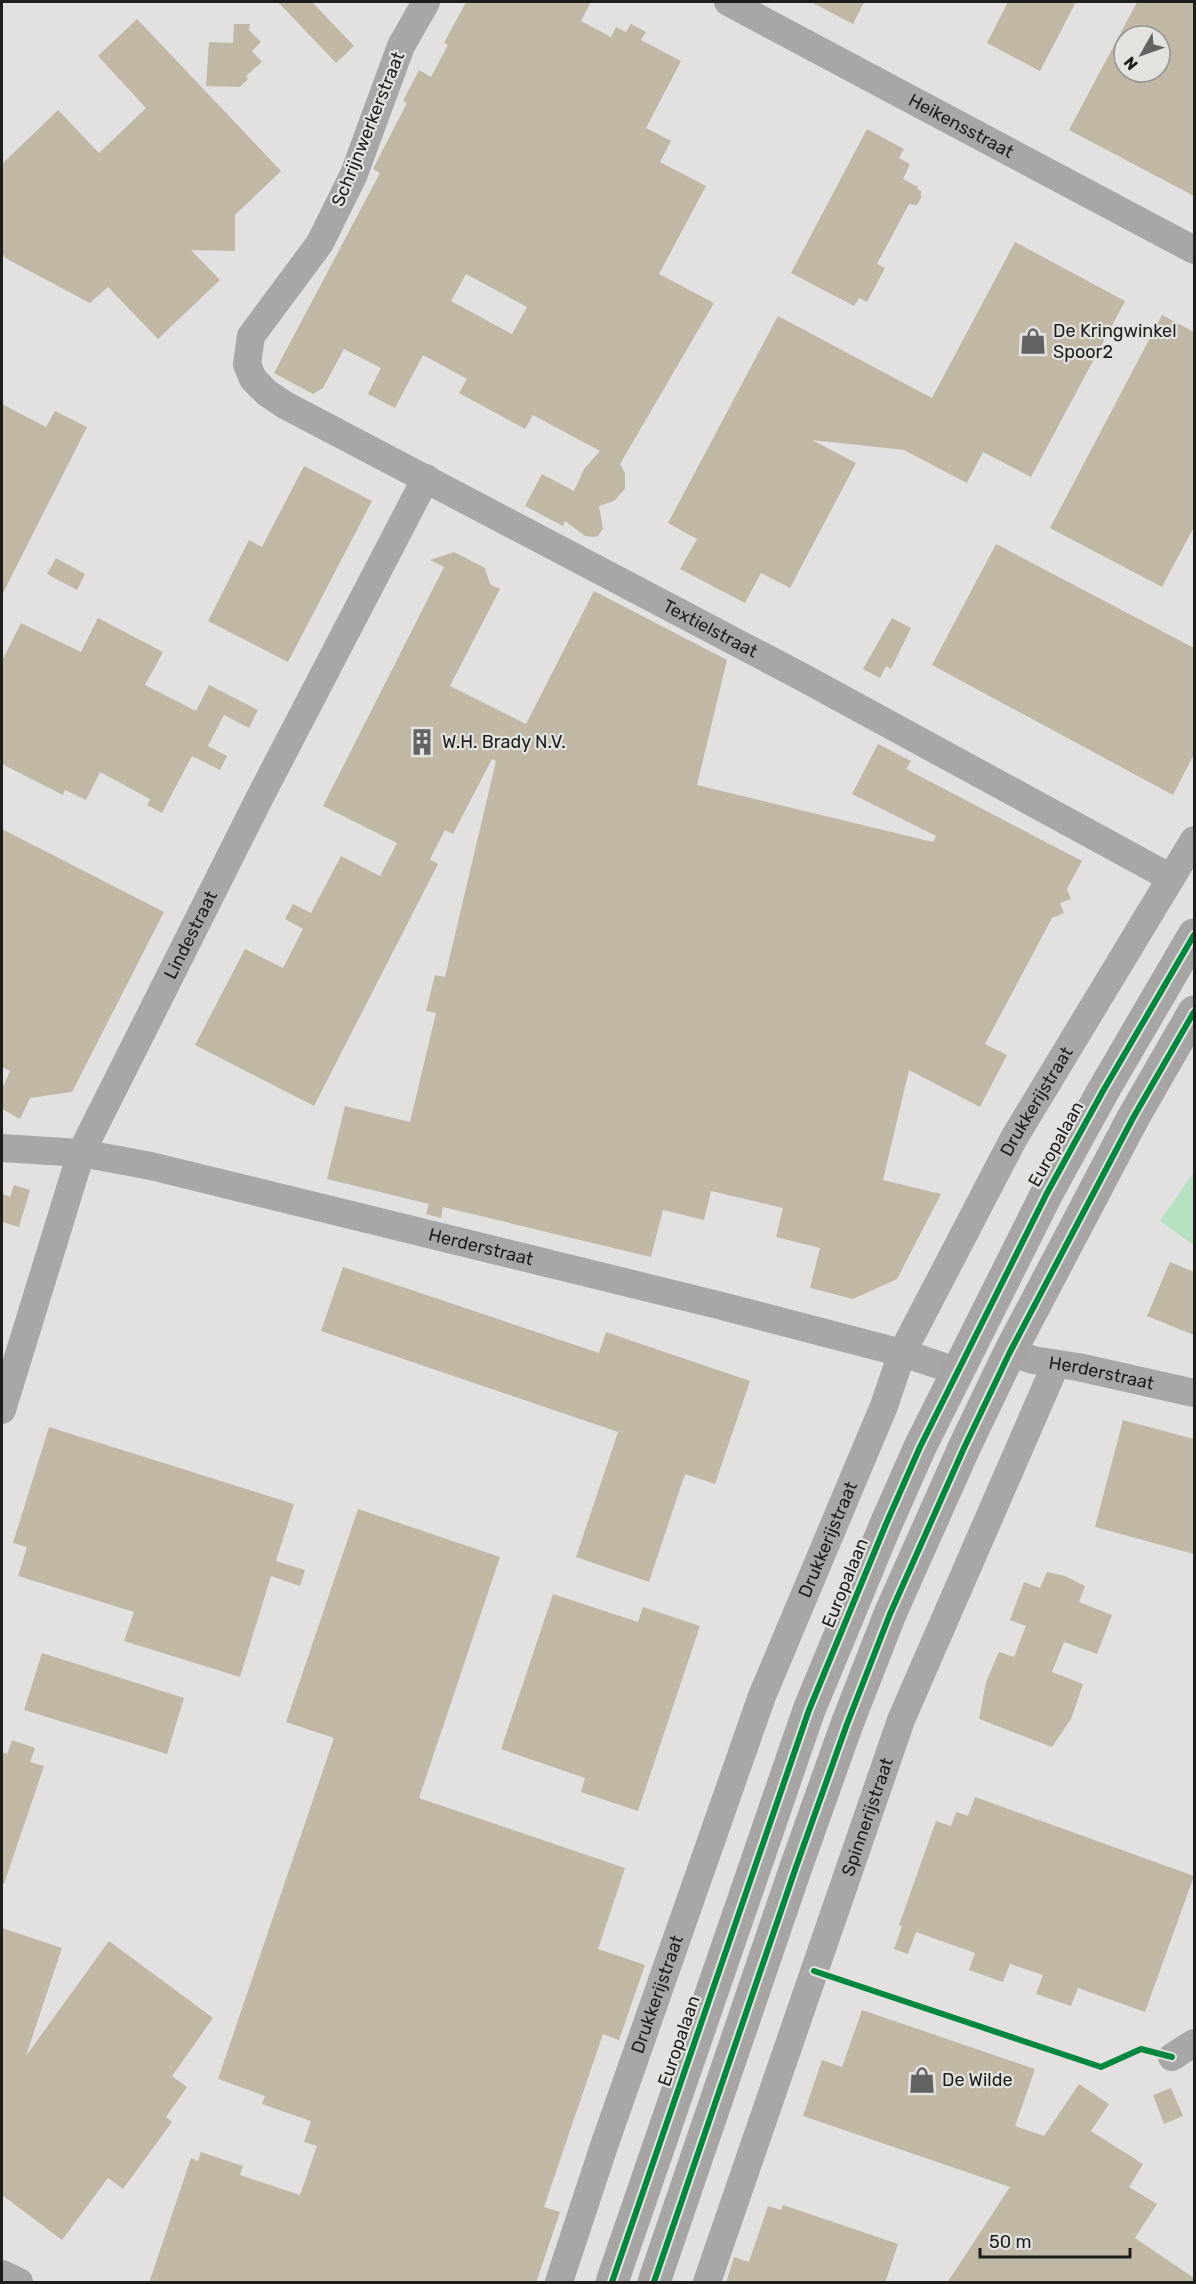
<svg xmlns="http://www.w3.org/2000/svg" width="1196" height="2284" viewBox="0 0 1196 2284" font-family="Rubik,sans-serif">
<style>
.green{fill:#b6e1c0}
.building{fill:#c0b8a5;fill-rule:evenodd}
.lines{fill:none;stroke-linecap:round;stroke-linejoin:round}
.minor{stroke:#a8a7a7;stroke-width:28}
.highway{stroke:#a6a5a4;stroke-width:33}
.cycleway-casing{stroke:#e3e2df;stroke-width:10}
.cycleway{stroke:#00873e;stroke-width:6}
.labels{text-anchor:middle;stroke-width:4.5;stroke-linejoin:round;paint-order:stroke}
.street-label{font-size:18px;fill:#1d1d1c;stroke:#e3e2df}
.poi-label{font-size:18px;fill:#1d1d1c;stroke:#e3e2df;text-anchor:start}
</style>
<rect width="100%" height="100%" fill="#e2e1e0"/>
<path class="green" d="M1194 1172V1245L1160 1221Z"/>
<path class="building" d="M278 2H312L354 46 336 63Z
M466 2H591L581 21 611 37 616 27 626 32 631 24 646 32 641 40 681 61 646 128 671 141 660 162 706 186 659 274 714 303 620 464 625 473V489L614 501 599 506 603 529 598 536 593 537 585 536 565 521 563 526 525 506 542 474 574 491 584 469 600 451 533 415 525 429 459 393 467 379 423 355 395 408 368 394 381 368 344 349 323 388 313 394 274 373 380 173 373 169 407 103 403 101 419 70 431 77 448 45 444 43ZM466 274 527 307 512 334 451 301Z
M811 2H864L853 24Z
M1008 2H1076L1040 71 987 43Z
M1137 2H1194V196L1069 130ZM1124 36H1160V72H1124Z
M137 19 281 171 235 215V251L191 250 220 280 158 339 108 287 90 303 7 259 2 254V164L58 110 99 153 146 108 98 56Z
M234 24H250L249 30 261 42 252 51 262 62 246 76 248 79 240 87 206 86 209 42 233 43Z
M867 129 904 149 899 158 910 164 903 179 918 187 917 189 921 191V198L917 205 909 204 877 264 885 268 867 302 859 298 854 306 791 273Z
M1015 242 1125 301 1031 477 983 452 967 483 904 450 812 440 856 463 790 588 761 573 745 603 680 569 697 539 668 523 778 316 932 398Z
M1162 315 1194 332V527L1162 587 1050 528Z
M2 404 46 427 55 411 87 427 2 595Z
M304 466 372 501 288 662 208 621 249 540 262 547Z
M996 544 1194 648V754L1173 795 932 665Z
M454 552 485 568 490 584 500 589 450 686 526 724 594 591 727 660 697 785 933 842 936 836 852 794 878 744 911 761 906 769 1082 861 1067 889 1071 899 1060 903 1064 913 1052 918 985 1044 1007 1055 980 1107 909 1070 883 1180 941 1194 897 1279 853 1299 810 1288 820 1248 776 1237 783 1208 711 1191 704 1220 663 1210 651 1257 443 1207 441 1218 426 1214 429 1204 327 1179 345 1106 410 1122 436 1013 426 1011 435 975 445 977 496 761 492 759 453 834 445 830 430 859 438 864 314 1106 195 1045 245 949 283 968 303 929 285 919 293 904 311 913 341 856 380 876 397 843 323 806 444 567 430 560Z
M56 558 85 574 77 590 47 574Z
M98 618 163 652 145 685 196 711 209 685 258 710 249 728 224 715 208 746 227 756 220 770 192 756 162 813 147 805 150 799 100 772 86 800 65 790 63 795 2 764V661L21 623 81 652Z
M892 618 911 628 891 669 886 666 880 678 863 669Z
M2 829 164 912 72 1092 30 1098 20 1119 2 1109V1089L10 1071 2 1067Z
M14 1185 30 1190 19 1227 2 1222V1194L10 1197Z
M1170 1262 1194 1272V1335L1147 1316Z
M343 1267 599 1353 606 1332 750 1381 715 1484 685 1474 649 1582 576 1557 618 1432 321 1331Z
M1123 1420 1194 1439V1554L1095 1527Z
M49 1427 294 1504 276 1561 305 1570 300 1586 271 1576 240 1677 124 1641 134 1612 18 1576 27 1547 13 1543Z
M358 1509 500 1557 419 1798 625 1868 598 1949 645 1965 619 2040 603 2034 544 2207 560 2212 536 2283H149L191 2158 198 2161 201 2152 243 2166 240 2175 300 2195 317 2146 304 2142 311 2121 262 2104 265 2096 218 2079 334 1738 286 1722Z
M1047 1572 1065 1576 1085 1586 1079 1602 1112 1615 1097 1654 1064 1642 1052 1672 1083 1684 1071 1719 1052 1747 979 1719 986 1682 999 1652 1014 1657 1026 1626 1010 1620 1024 1582 1040 1588Z
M553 1594 638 1622 643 1607 700 1626 638 1811 581 1792 585 1778 501 1749Z
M42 1653 184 1698 167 1754 24 1710Z
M12 1740 35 1748 30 1762 44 1766 4 1884 2 1883V1752L7 1754Z
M975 1797 1194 1876 1145 2012 1078 1988 1071 2006 1036 1994 1043 1975 1010 1964 1003 1982 969 1970 975 1953 916 1932 908 1954 894 1949 902 1926 899 1925 936 1821 951 1826 956 1812 968 1816Z
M2 1928 62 1948 26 2056 109 1941 213 2018 172 2076 187 2087 166 2117 172 2122 123 2189 108 2178 62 2240 2 2195Z
M862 2010 1035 2069 1015 2126 1044 2136 1079 2084 1109 2104 1091 2131 1143 2164 1129 2187 1157 2204 1135 2238 1194 2278V2283H947L1010 2187 803 2116 822 2060 842 2067Z
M1171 2088 1183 2116 1164 2124 1153 2095Z
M783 2205 898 2244 885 2283H726L734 2257 749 2262 768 2206 781 2210Z"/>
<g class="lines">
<g class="minor">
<path id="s1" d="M426 2 401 46 354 174 320 243 251 336 247 364 253 379 267 393 285 405 804 678 1171 878"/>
<path id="s2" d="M728 2 1194 250"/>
<path id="s3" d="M2 1148 81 1153 151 1166 718 1305 902 1353 957 1371"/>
<path id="s4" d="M1010 1352 1033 1360 1078 1367 1194 1393"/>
<path id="s5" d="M2 1410 81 1153 261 795 426 478"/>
<path d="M1172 2057 1194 2043"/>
<path d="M2 2274 19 2282"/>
<path id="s6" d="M559 2282 604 2146 762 1696 884 1406 902 1353 1014 1138 1194 840"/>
<path id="s7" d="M707 2282 901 1720 1056 1364"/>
</g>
<path class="highway" d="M612 2282 809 1710 886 1524 920 1447 1047 1193 1103 1091 1194 935
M654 2282 796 1867 847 1724 890 1614 964 1448 1010 1352 1133 1118 1194 1012"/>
<defs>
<path id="cycleway" d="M814 1971 1101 2067 1141 2049 1172 2057
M612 2282 809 1710 886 1524 920 1447 1047 1193 1103 1091 1194 935
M654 2282 796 1867 847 1724 890 1614 964 1448 1010 1352 1133 1118 1194 1012"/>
</defs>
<use href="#cycleway" class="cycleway-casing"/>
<use href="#cycleway" class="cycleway"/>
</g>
<defs>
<symbol id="shop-bare" viewBox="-9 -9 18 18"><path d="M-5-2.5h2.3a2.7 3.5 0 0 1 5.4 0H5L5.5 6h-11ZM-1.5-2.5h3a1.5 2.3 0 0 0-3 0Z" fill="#626261" stroke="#e3e2df" stroke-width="2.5" paint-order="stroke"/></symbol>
<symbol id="building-bare" viewBox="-9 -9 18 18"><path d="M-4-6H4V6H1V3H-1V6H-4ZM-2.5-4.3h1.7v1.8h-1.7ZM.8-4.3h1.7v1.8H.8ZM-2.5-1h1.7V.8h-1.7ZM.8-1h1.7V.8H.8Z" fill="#626261" stroke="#e3e2df" stroke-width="2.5" paint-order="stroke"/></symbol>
</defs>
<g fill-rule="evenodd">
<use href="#shop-bare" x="1014" y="322" width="38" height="38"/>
<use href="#building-bare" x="403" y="723" width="38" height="38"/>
<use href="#shop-bare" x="903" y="2061" width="38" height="38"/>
</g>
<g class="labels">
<g class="street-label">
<text dy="6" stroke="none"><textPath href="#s2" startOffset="264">Heikensstraat</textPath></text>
<text transform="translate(368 129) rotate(-68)" y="6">Schrijnwerkerstraat</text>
<text dy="6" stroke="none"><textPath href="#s1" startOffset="946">Textielstraat</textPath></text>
<text dy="6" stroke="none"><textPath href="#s5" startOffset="513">Lindestraat</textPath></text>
<text dy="6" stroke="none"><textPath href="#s6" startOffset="1276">Drukkerijstraat</textPath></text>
<text transform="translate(1056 1144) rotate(-61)" y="6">Europalaan</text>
<text dy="6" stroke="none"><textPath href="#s3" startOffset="490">Herderstraat</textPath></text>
<text dy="6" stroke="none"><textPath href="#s4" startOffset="94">Herderstraat</textPath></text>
<text dy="6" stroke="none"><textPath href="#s6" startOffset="790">Drukkerijstraat</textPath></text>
<text transform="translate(845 1583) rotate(-68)" y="6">Europalaan</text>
<text dy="6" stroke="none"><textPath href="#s7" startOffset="492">Spinnerijstraat</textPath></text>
<text dy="6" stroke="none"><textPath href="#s6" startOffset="304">Drukkerijstraat</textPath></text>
<text transform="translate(679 2041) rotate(-71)" y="6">Europalaan</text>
</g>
<g class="poi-label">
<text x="1053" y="337">De Kringwinkel<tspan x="1053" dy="21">Spoor2</tspan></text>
<text x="442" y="748">W.H. Brady N.V.</text>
<text x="942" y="2086">De Wilde</text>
</g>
</g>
<rect width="1196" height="2284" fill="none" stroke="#1d1d1c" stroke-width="6"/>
<g transform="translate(1142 54) rotate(230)"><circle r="28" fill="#e3e2df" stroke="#949391" stroke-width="1.5"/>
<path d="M0-4.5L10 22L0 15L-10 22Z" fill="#626261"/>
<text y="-9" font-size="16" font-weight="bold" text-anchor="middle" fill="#1d1d1c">N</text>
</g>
<path d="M980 2248v9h150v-9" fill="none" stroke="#1d1d1c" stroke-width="3"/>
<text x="989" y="2248" font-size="18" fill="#1d1d1c" stroke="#e3e2df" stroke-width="4.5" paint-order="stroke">50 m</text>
</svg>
